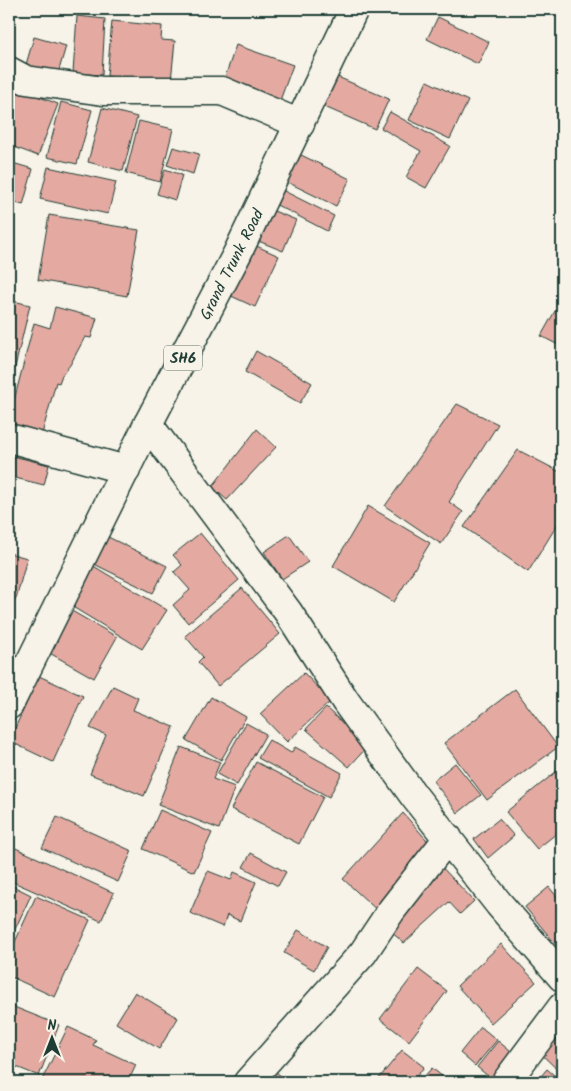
<svg xmlns="http://www.w3.org/2000/svg" width="571" height="1091" viewBox="0 0 571 1091" font-family="Kalam,sans-serif">
<style>
.building{fill:#e4aaa2;stroke:#1f3d34}
.lines{fill:none;stroke-linecap:round;stroke-linejoin:round}
.street-casing{stroke:#1f3d34;stroke-width:31}
.primary-casing{stroke:#1f3d34;stroke-width:31}
.street{stroke:#f7f3e8;stroke-width:28}
.primary{stroke:#f7f3e8;stroke-width:28}
.labels{text-anchor:middle;stroke-width:4;stroke-linejoin:round;paint-order:stroke}
.shield{fill:#f7f3e8;stroke:#60746a;stroke-width:1}
.shield-label{font-size:15px;font-weight:bold;fill:#1f3d34}
.street-label{font-size:16px;fill:#1f3d34;stroke:#f7f3e8}
</style>
<rect width="100%" height="100%" fill="#f7f3e8"/>
<filter id="ink" filterUnits="userSpaceOnUse"><feTurbulence type="fractalNoise" baseFrequency=".02" numOctaves="2"/><feDisplacementMap in="SourceGraphic" scale="10" xChannelSelector="R" yChannelSelector="G"/><feConvolveMatrix kernelMatrix="1 2 1 2 8 2 1 2 1" color-interpolation-filters="sRGB"/></filter>
<g filter="url(#ink)">
<path class="building" d="M77 16 105 19 102 75 73 73Z
M438 17 489 42 478 64 427 39Z
M112 21 162 26 161 40 175 41 171 81 107 76Z
M34 37 66 46 57 77 25 68Z
M236 45 293 65 279 103 223 83Z
M333 75 389 99 375 129 320 105Z
M427 81 468 101 450 139 409 120Z
M11 86 58 104 38 156 9 145V92Z
M61 102 92 110 77 164 47 157Z
M102 108 137 117 123 171 88 162Z
M390 112 450 146 426 188 406 177 421 151 381 128Z
M139 121 173 129 160 182 126 173Z
M173 147 199 154 193 174 167 165Z
M295 152 350 179 336 206 281 179Z
M9 162 33 169 23 205 9 201Z
M48 167 116 182 108 214 40 199Z
M165 169 182 175 175 200 157 194Z
M276 187 334 216 327 231 269 201Z
M269 209 296 220 283 251 256 240Z
M49 215 139 230 127 296 38 280Z
M252 244 279 256 255 307 229 295Z
M9 300 30 305 9 392Z
M55 307 97 318 91 338 85 337 70 365 62 375 59 383 56 382 42 434 9 426V420L34 323 50 328Z
M555 311 562 315V347L541 336Z
M256 351 312 383 300 403 245 372Z
M457 404 498 424 449 502 463 512 441 544 385 506Z
M257 429 276 447 227 500 212 487Z
M518 450 562 473V517L528 572 464 527Z
M9 455 49 465 44 485 11 477 9 483Z
M368 506 430 543 394 602 333 566Z
M200 533 239 580 188 623 173 605 190 590 174 572 182 565 173 555Z
M104 535 167 566 153 593 90 562Z
M289 535 308 562 282 579 264 552Z
M9 553 27 558 16 599 9 598Z
M90 564 167 610 142 649 66 603Z
M242 588 280 634 218 686 198 662 203 657 185 636Z
M70 610 117 637 94 678 46 651Z
M304 673 331 701 287 742 260 714Z
M39 676 83 696 53 762 9 741Z
M113 686 138 698 133 710 174 727 144 796 90 774 106 735 90 728Z
M515 689 558 747 487 800 444 743Z
M211 697 246 717 221 760 186 740Z
M326 708 368 746 349 767 306 729Z
M246 723 266 734 237 785 217 774Z
M269 740 291 753 295 747 342 773 329 797 258 758Z
M181 747 220 762 213 779 235 787 219 829 158 805Z
M256 762 323 797 299 844 231 809Z
M455 763 481 795 458 813 433 781Z
M562 767V829L537 849 506 812Z
M160 810 212 833 194 872 143 849Z
M403 813 433 847 380 913 343 879Z
M57 817 132 851 118 882 42 848Z
M499 819 514 836 488 858 474 839Z
M9 845 114 893 101 921 9 880Z
M251 853 286 872 278 886 243 867Z
M436 861 474 901 460 914 449 902 404 943 383 925Z
M208 871 231 880 234 872 256 882 240 921 227 915 223 927 190 913Z
M9 884 31 895 9 942Z
M549 887 562 903V952L525 907Z
M36 896 90 920 55 997 9 976V955Z
M298 930 327 947 314 970 284 953Z
M501 944 536 982 491 1023 457 986Z
M418 969 447 991 409 1041 380 1019Z
M135 992 178 1018 159 1049 116 1023Z
M9 1005 59 1025 39 1076 9 1064Z
M562 1026V1074L538 1051Z
M68 1027 96 1040 93 1045 136 1065 128 1082H47L42 1080Z
M481 1027 497 1040 475 1066 460 1053Z
M498 1041 516 1056 495 1082 477 1067Z
M402 1050 424 1067 412 1082H376Z
M270 1066 287 1082H254Z
M432 1068 449 1082H419Z
M547 1069 562 1082H536Z"/>
<g class="lines">
<defs>
<path id="street" d="M9 71 26 80 103 91H222L300 124
M148 424 288 612 346 702 414 796 499 904 562 977
M9 438 126 470
M248 1082 363 953 391 911 448 838
M506 1082 562 1007"/>
<path id="primary" d="M9 705 148 424 237 254 354 9"/>
</defs>
<use href="#street" class="street-casing"/>
<use href="#primary" class="primary-casing"/>
<use href="#street" class="street"/>
<use href="#primary" class="primary"/>
</g>
</g>
<g class="labels">
<rect class="shield" x="164" y="345.5" width="38" height="25" rx="4"/>
<g class="shield-label">
<text x="183" y="363">SH6</text>
</g>
<g class="street-label">
<text transform="translate(231 264) rotate(-63)" y="6">Grand Trunk Road</text>
</g>
</g>
<rect width="571" height="1091" fill="none" stroke="#f7f3e8" stroke-width="30"/>
<rect x="15" y="15" width="541" height="1061" fill="none" stroke="#1f3d34" stroke-width="2" filter="url(#ink)"/>
<g transform="translate(52 1038)" stroke="#f7f3e8" stroke-width="4" paint-order="stroke">
<path d="M0-4L9 19L0 12L-9 19Z" fill="#1f3d34"/>
<text y="-8" font-size="14" font-weight="bold" text-anchor="middle" fill="#1f3d34">N</text>
</g>
</svg>
